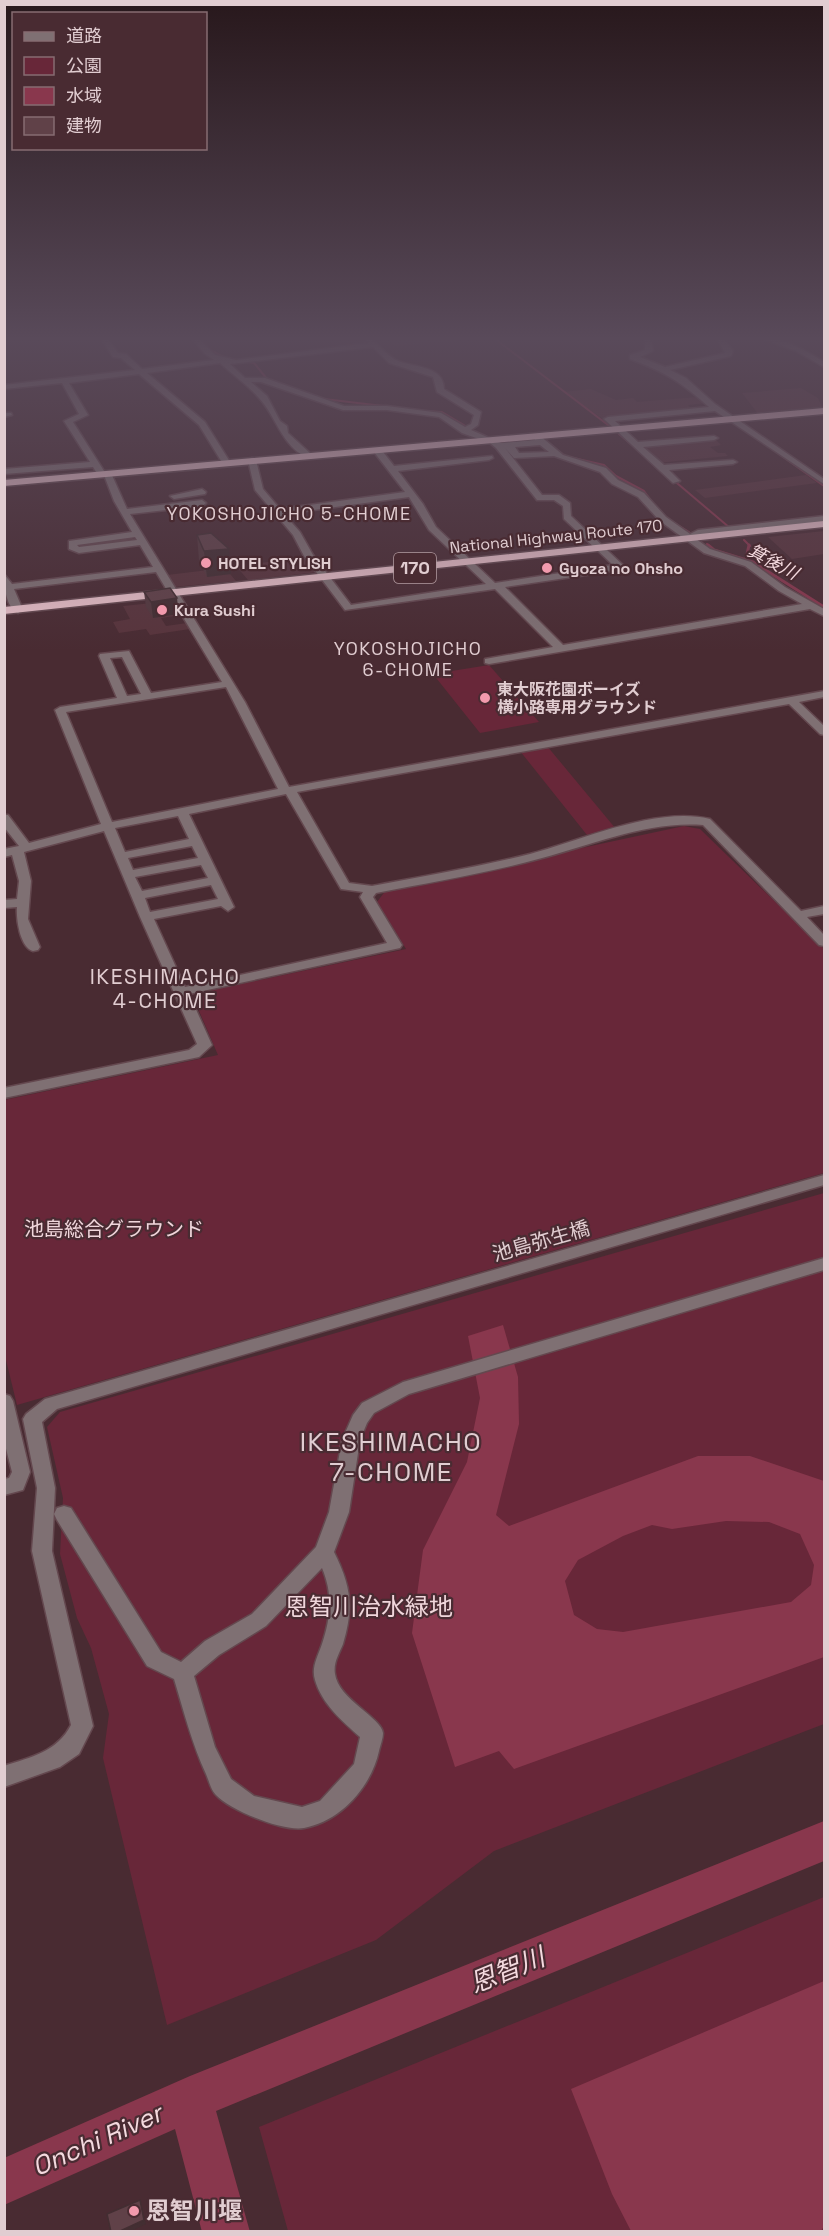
<svg xmlns="http://www.w3.org/2000/svg" width="829" height="2236" viewBox="0 0 829 2236" font-family="'Space Grotesk','Noto Sans JP',sans-serif">
<style>
.built{fill:#58343c}
.green{fill:#682739}
.water{fill:#89374d;fill-rule:evenodd}
.lines{fill:none;stroke-linecap:round;stroke-linejoin:round}
.stream-far1{stroke:#89374d;stroke-width:2}
.stream{stroke:#89374d;stroke-width:3}
.river{fill:#89374d;fill-rule:evenodd}
.minor-casing{stroke:#64484f;stroke-width:3}
.highway-casing{stroke:#64484f;stroke-width:3}
.minor{fill:#7f7073;fill-rule:evenodd}
.highway{fill:#e6bfc7;fill-rule:evenodd}
.wall{fill:#53383e}
.shaded-wall{fill:#432e32}
.building{fill:#604148;stroke:#432e32;stroke-width:1.5}
.poi-dot{fill:#f29aad;stroke:#492b32;stroke-width:2}
.labels{text-anchor:middle;stroke-width:4.5;stroke-linejoin:round;paint-order:stroke}
.far-street-label{font-size:16px;fill:#e1cdd1;stroke:#492b32}
.far-poi-label{font-size:16px;font-weight:bold;fill:#e1cdd1;stroke:#492b32;text-anchor:start}
.far-neighbourhood-label{font-size:18px;letter-spacing:1.5px;fill:#e1cdd1;stroke:#492b32}
.far-water-label{font-size:18px;font-style:italic;fill:#f4dadf;stroke:#492b32}
.shield{fill:#492b32;stroke:#b39ca1;stroke-width:1.5}
.shield-label{font-size:18px;font-weight:bold;fill:#e1cdd1}
.park-label{font-size:20px;fill:#f0d6db;stroke:#492b32}
.street-label{font-size:20px;fill:#e1cdd1;stroke:#492b32}
.neighbourhood-label{font-size:21px;letter-spacing:1.5px;fill:#e1cdd1;stroke:#492b32}
.near-park-label{font-size:24px;fill:#f0d6db;stroke:#492b32}
.near-poi-label{font-size:24px;font-weight:bold;fill:#e1cdd1;stroke:#492b32;text-anchor:start}
.near-neighbourhood-label{font-size:26px;letter-spacing:1.5px;fill:#e1cdd1;stroke:#492b32}
.near-water-label{font-size:26px;font-style:italic;fill:#f4dadf;stroke:#492b32}
</style>
<rect width="100%" height="100%" fill="#492b32"/>
<path class="built" d="M387 338H485L395 346Z
M801 388 818 398 823 409 759 415 742 393Z
M591 389 616 400 633 398 637 402 698 397 707 403 688 405 692 410 603 419 563 392Z
M715 439 721 445 710 447 718 453H725L728 456 657 463 639 446Z
M806 475 817 483 705 498 695 490Z
M824 531V554L792 559 768 537Z
M306 557 319 572 248 580 236 566Z
M225 568 236 581 174 587 167 575Z
M172 601 181 615 161 618 166 626 187 623 190 629 150 635 146 629 119 633 113 622 130 619 123 606Z"/>
<path class="green" d="M489 665 539 722 480 733 433 674Z
M547 746 616 829 587 835 520 751Z
M684 826 700 829 824 949V1173L17 1405 4 1352V1100L218 1055 196 1004 208 991 406 949 377 902 386 890Z
M824 1193V1724L494 1851 376 1940 167 2025 103 1758 109 1714 91 1648 77 1618 60 1554 63 1498 47 1427 60 1412Z
M824 1897V2231H288L259 2127Z"/>
<path class="water" d="M503 1325 518 1377 519 1424 496 1515 509 1526 698 1456H750L824 1481V1657L514 1769 499 1751 455 1767 412 1633 423 1550 467 1462 480 1398 468 1336ZM726 1521 769 1522 800 1534 814 1565 811 1585 791 1602 623 1632 597 1629 574 1615 565 1581 578 1560 623 1536 652 1525 672 1529Z
M824 1981V2226L821 2231H631L612 2194 571 2089Z"/>
<g class="lines">
<path class="stream-far1" d="M201 338 205 347 225 358
M494 338 612 428
M242 361 254 363 267 379 277 382
M324 399 408 409
M422 411 442 412 479 434
M619 434 730 528
M557 450 565 456 604 465 616 476 644 491 652 502
M779 454 824 486
M676 524 689 532
M744 540 750 546
M707 544 709 546"/>
<path class="stream" d="M708 545 714 550 753 562 824 607
M746 559 749 545"/>
<path class="river" d="M824 1821V1861L216 2111 250 2232H202L175 2129 4 2205V2158L190 2076Z"/>
<defs>
<path id="minor" d="M101 338H107L118 353 126 354 142 369 214 360 204 353 192 338H198L215 355 236 360 369 343 365 339 371 338C378 345 387 355 396 360 413 368 444 365 444 389L481 412 478 425 471 430 501 443 535 440 533 435H539L563 455 606 468 618 480 644 493 666 517 690 534 698 530 824 516V522L700 535 696 539 710 549 751 562 785 587 824 609V616L810 609 489 664 485 663V659L553 647 495 589 345 610 304 556 293 535 255 490 248 460 252 458 256 460 263 489 280 509 405 492 374 452V448H380L394 466 492 456 493 458 489 460 398 471 423 504 436 527 495 583 613 565 564 519 563 506 554 500H537L496 448 490 443 462 433 439 417 387 410H343L261 382H251L267 396 280 421 287 426 288 433 311 454V458H308C281 446 277 417 259 398 248 385 233 375 220 363L147 373 205 422 230 462 226 464H223L199 425 139 374 69 383 88 415 73 422 104 471 111 473 127 509 202 500 206 503 202 506 130 514 245 702 289 787 824 691V697L799 702 824 726V735L820 734 789 704 297 792 349 883 372 886C425 876 478 867 530 854 583 840 656 806 710 819L801 911 824 906V914L807 917 824 935V946L819 945 703 825C647 821 595 844 542 858 488 873 432 882 376 893L373 897 402 945 400 948 189 994 212 1045 199 1057 4 1098V1088L189 1050 197 1044 140 917 104 831 24 852 31 881 28 919 40 947 38 950 33 951C20 947 16 919 17 907L4 908V900L17 899 19 881 12 855 4 857V849L19 846 4 827V815H8L29 843 101 824 55 710 60 707 117 698 99 656 100 654 129 651 151 693 222 682 156 572 14 589 23 610 18 613C6 607 4 587 4 574L12 584 153 567 140 545 79 553 69 549V541L132 532 114 501 104 475H98L93 467 4 474V469L90 462 64 421 79 414 62 383 4 389V385L135 370 121 358 113 357ZM373 347 389 363 433 377 437 392 474 415 471 424 465 427 441 413 387 406H344L265 378H245L230 364ZM540 445 549 452 519 453 515 447ZM505 448 514 458 554 456 600 472 612 484 638 497 660 521 704 553 745 566 779 591 802 604 563 645 505 587 620 570 625 567 571 516 570 503 559 495H542ZM409 497 429 530 486 584 351 605 313 555 300 532 284 514ZM135 537 137 540 79 547 77 545ZM122 657 141 694 127 696 110 658ZM226 687 278 789 112 822 66 712ZM286 794 341 889 363 892 360 897 387 943 185 987 154 919 221 906 228 911 234 907 189 814ZM178 816 189 839 125 852 115 828ZM192 846 198 858 133 870 128 858ZM201 865 208 878 142 891 135 877ZM211 885 218 899 150 912 145 898Z
M645 338H651L653 351 640 357 665 367 725 353 717 338H723L733 351 731 356 670 370 686 378 715 404 824 479V484L715 411 615 421 638 442 714 436 718 438 714 440 643 447 664 465 733 460 737 462 733 464 669 470 680 481 673 483 604 419 608 417 709 407C681 382 665 372 630 359V355L645 350Z
M761 338C784 338 805 350 824 362V367L796 351Z
M4 413H11L12 415 4 417Z
M202 489 206 492 205 494 174 499 170 496Z
M824 1175V1185L57 1409 42 1422 55 1488 52 1551 93 1726 79 1754 60 1767 4 1787V1766C31 1757 57 1752 71 1725L32 1551 37 1488 23 1419 26 1414 45 1399Z
M824 1258V1270L409 1394 374 1413 367 1423 360 1440 349 1512 334 1552C351 1586 354 1607 343 1644 339 1654 333 1663 335 1674 338 1699 382 1718 383 1733 383 1739 380 1746 379 1751 371 1787 341 1821 304 1828 283 1832 230 1810 216 1795 211 1790 209 1781 206 1774 192 1744 184 1712 174 1679L147 1666 57 1520 54 1514 57 1508 64 1506 71 1508 161 1652 181 1662 205 1641 252 1614 316 1547 329 1512 342 1440 353 1415 362 1403 403 1382ZM322 1568C333 1594 331 1617 322 1644 318 1656 311 1667 315 1680 322 1704 342 1721 360 1737L354 1764 320 1801 302 1807 254 1796 231 1779 215 1747 194 1676 219 1655 266 1626Z
M4 1394 10 1396 13 1401 30 1472 23 1490 4 1495V1479L9 1478 12 1472 4 1441Z"/>
<path id="highway" d="M824 408V414L4 486V480Z
M824 521V527L4 614V607Z"/>
</defs>
<use href="#minor" class="minor-casing"/>
<use href="#highway" class="highway-casing"/>
<use href="#minor" class="minor"/>
<use href="#highway" class="highway"/>
</g>
<path class="wall" d="M197 535 231 574 207 577 199 561Z
M144 592 177 598 178 614 153 618 146 607Z"/>
<path class="shaded-wall" d="M229 549 231 574 207 577 204 551Z
M177 598 178 614 153 618 151 602Z
M140 2200 146 2224 129 2232H118Z"/>
<path class="building" d="M211 533 229 549 204 551 197 535Z
M170 588 177 598 151 602 144 592Z
M140 2200 144 2220 118 2232H111L107 2214Z"/>
<linearGradient id="sky" x2="0" y2="1"><stop stop-color="#28181c"/><stop offset="0.52" stop-color="#594a5a"/><stop offset="1" stop-color="#594a5a" stop-opacity="0"/></linearGradient>
<rect width="829" height="651" fill="url(#sky)"/>
<g class="poi-dot">
<circle cx="206" cy="563" r="6"/>
<circle cx="547" cy="568" r="6"/>
<circle cx="162" cy="610" r="6"/>
<circle cx="485" cy="698" r="6"/>
<circle cx="134" cy="2211" r="6"/>
</g>
<g class="labels">
<g class="far-street-label">
<text transform="translate(556 536) rotate(-6)" y="6">National Highway Route 170</text>
</g>
<g class="far-poi-label">
<text x="218" y="569">HOTEL STYLISH</text>
<text x="559" y="574">Gyoza no Ohsho</text>
<text x="174" y="616">Kura Sushi</text>
<text x="497" y="695">東大阪花園ボーイズ<tspan x="497" dy="18">横小路専用グラウンド</tspan></text>
</g>
<g class="far-neighbourhood-label">
<text x="289" y="520">YOKOSHOJICHO 5-CHOME</text>
<text x="408" y="655">YOKOSHOJICHO<tspan x="408" dy="21">6-CHOME</tspan></text>
</g>
<g class="far-water-label">
<text transform="translate(773 562) rotate(28)" y="6">箕後川</text>
</g>
<rect class="shield" x="394" y="553" width="42" height="30" rx="4.5"/>
<g class="shield-label">
<text x="415" y="574">170</text>
</g>
<g class="park-label">
<text x="114" y="1236">池島総合グラウンド</text>
</g>
<g class="street-label">
<text transform="translate(541 1241) rotate(-16)" y="7">池島弥生橋</text>
</g>
<g class="neighbourhood-label">
<text x="165" y="984">IKESHIMACHO<tspan x="165" dy="24">4-CHOME</tspan></text>
</g>
<g class="near-park-label">
<text x="369" y="1615">恩智川治水緑地</text>
</g>
<g class="near-poi-label">
<text x="146" y="2219">恩智川堰</text>
</g>
<g class="near-neighbourhood-label">
<text x="391" y="1451">IKESHIMACHO<tspan x="391" dy="30">7-CHOME</tspan></text>
</g>
<g class="near-water-label">
<text transform="translate(507 1970) rotate(-22)" y="9">恩智川</text>
<text transform="translate(97 2140) rotate(-24)" y="9">Onchi River</text>
</g>
</g>
<rect width="829" height="2236" fill="none" stroke="#e1cdd1" stroke-width="12"/>
<rect x="12" y="12" width="195" height="138" fill="#492b32" stroke="#866c72" stroke-width="1.5"/>
<rect x="24" y="32" width="30" height="9" fill="#7f7073" stroke="#866c72" stroke-width="1.5"/>
<text x="66" y="42" font-size="18" fill="#e1cdd1">道路</text>
<rect x="24" y="57" width="30" height="18" fill="#682739" stroke="#866c72" stroke-width="1.5"/>
<text x="66" y="72" font-size="18" fill="#e1cdd1">公園</text>
<rect x="24" y="87" width="30" height="18" fill="#89374d" stroke="#866c72" stroke-width="1.5"/>
<text x="66" y="102" font-size="18" fill="#e1cdd1">水域</text>
<rect x="24" y="117" width="30" height="18" fill="#604148" stroke="#866c72" stroke-width="1.5"/>
<text x="66" y="132" font-size="18" fill="#e1cdd1">建物</text>
</svg>
